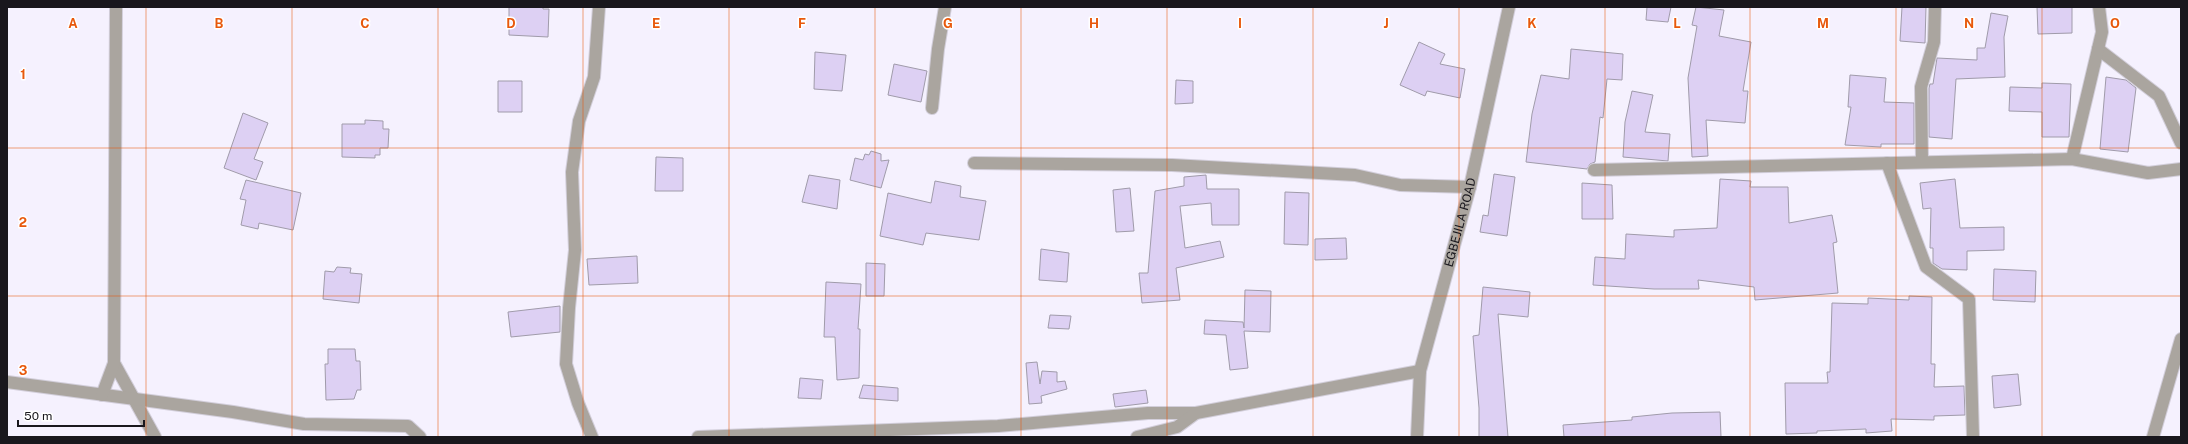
<svg xmlns="http://www.w3.org/2000/svg" width="2188" height="444" viewBox="0 0 2188 444" font-family="'Public Sans',sans-serif">
<style>
.building{fill:#ddd0f3;stroke:#a09baa}
.lines{fill:none;stroke-linecap:round;stroke-linejoin:round}
.minor-casing{stroke:#d2ceda;stroke-width:14}
.minor{stroke:#aaa59f;stroke-width:12}
.grid{fill:none;stroke:#e8590c;stroke-width:1;stroke-opacity:0.55}
.labels{text-anchor:middle;stroke-width:3;stroke-linejoin:round;paint-order:stroke}
.street-label{font-size:12px;fill:#19171d;stroke:#fff}
.grid-label{font-size:13px;text-anchor:middle;font-weight:bold;fill:#e8590c;stroke:#fff;stroke-width:3;stroke-linejoin:round;paint-order:stroke}
</style>
<rect width="100%" height="100%" fill="#f5f1fe"/>
<path class="building" d="M509 7H543V9H549L548 37 509 35Z
M1647 7H1671L1668 22 1646 20Z
M1696 7 1724 10 1719 36 1751 42 1743 91H1748L1745 123 1706 120 1708 156 1692 157 1688 78 1697 26 1692 25Z
M1902 7H1926L1925 43 1900 41Z
M2037 7H2072V33L2038 34Z
M1991 13 2008 16 2004 37 2005 77 1956 79 1952 139 1929 137V88L1930 84H1933L1937 58 1977 60V48H1985Z
M1419 42 1445 54 1440 64 1465 69 1460 98 1427 91 1425 96 1400 85Z
M1571 49 1623 54 1622 80 1607 79 1603 118 1600 117 1595 162 1590 164 1587 169 1526 162 1532 114 1541 75 1569 79Z
M815 52 846 55 842 91 814 89Z
M894 64 927 71 921 102 888 95Z
M1850 75 1886 78 1884 102 1914 103V144H1881V147L1845 145 1851 107H1848Z
M2106 77 2126 80 2136 88 2128 152 2100 149Z
M1176 80 1193 81V103L1175 104Z
M498 81H522V112H498Z
M2042 83 2071 84 2069 137H2042V112L2009 111 2010 87 2042 88Z
M1632 91 1653 95 1645 132 1670 134 1668 161 1623 157 1625 122Z
M243 113 268 123 254 159 263 162 256 180 224 168Z
M365 120 383 121V129H389L388 148H380V155H375V158L342 157V124H365Z
M871 151 881 154V161L889 160 881 188 850 180 855 158 863 160 865 154 869 155Z
M656 157 683 158V191H655Z
M1494 174 1515 177 1507 236 1480 232 1483 215 1488 216Z
M809 175 840 180 837 209 802 202Z
M1206 175 1207 189H1239V225H1212L1211 203 1180 206 1185 248 1220 241 1224 257 1176 268 1180 300 1142 303 1139 273H1148L1155 191 1184 186V177Z
M1720 179 1751 181 1750 187H1788L1789 223 1832 215 1837 242 1833 243 1838 293 1755 300 1754 287 1698 280 1699 289H1654L1593 285 1595 257 1625 259 1626 234 1674 237V230L1717 228Z
M1955 179 1960 228 2004 227V250L1967 251V270L1942 269 1933 263V248H1930L1931 208 1923 209 1920 183Z
M246 180 301 193 293 230 259 223 258 229 241 225 246 200 240 199Z
M935 181 961 186 960 197 986 201 979 240 926 233 923 245 880 236 888 193 931 203Z
M1582 183 1612 185 1613 219H1582Z
M1130 188 1134 231 1116 232 1113 190Z
M1285 192 1309 193 1308 245 1284 244Z
M1346 238 1347 259 1315 260V239Z
M1041 249 1069 253 1067 282 1039 280Z
M637 256 638 283 589 285 587 259Z
M866 263 885 264 884 296H866Z
M337 267 351 268 350 273 362 274 359 303 323 299 325 271 334 272Z
M1994 269 2036 271 2035 302 1993 300Z
M826 282 861 284 858 329H860L859 378 837 380 835 337H824Z
M1483 287 1530 292 1528 317 1498 314 1508 437H1479V408L1473 336 1479 335Z
M1245 290 1271 291 1270 332 1244 331 1248 368 1230 370 1226 335 1204 334 1205 320 1243 322 1244 328Z
M1909 296 1932 297 1931 364H1935L1934 387 1964 386 1965 415 1934 416V420L1891 419 1892 431 1866 433V429L1817 431V433L1786 434 1785 383H1828L1827 372H1830L1832 303 1868 304V298L1909 300Z
M560 306V332L511 337 508 312Z
M1050 315 1071 316 1069 329 1048 328Z
M328 349H355L356 361H360L361 390H357L354 399 326 400 325 364H328Z
M1037 362 1040 384 1042 371 1057 372V382L1065 381 1067 389 1041 396 1042 403 1029 404 1026 363Z
M2018 374 2021 405 1994 408 1992 376Z
M800 378 823 380 821 399 798 398Z
M863 385 898 388V401L859 398Z
M1146 390 1148 403 1115 407 1113 394Z
M1720 412 1721 437H1564L1563 425 1632 420V417L1672 413Z"/>
<g class="lines">
<defs>
<g id="minor">
<path d="M2098 49 2159 96 2181 143"/>
<path d="M932 108 938 49 945 7"/>
<path d="M2072 159 2102 32 2099 7"/>
<path d="M1922 162 1921 87 1934 42 1935 7"/>
<path d="M974 163 1172 165 1355 175 1400 185 1470 187"/>
<path d="M1887 163 1926 267 1969 299 1973 437"/>
<path d="M1594 170 2072 159 2148 173 2181 169"/>
<path d="M114 363 155 437"/>
<path d="M7 382 233 412 304 424 408 426 420 437"/>
<path d="M102 395 114 363 116 7"/>
<path d="M592 437 578 403 566 364 569 308 575 250 572 172 579 121 594 77 599 7"/>
<path d="M698 437 998 426 1148 413H1196"/>
<path d="M1137 437 1177 427 1196 413 1420 371"/>
<path id="s1" d="M1417 437 1420 371 1470 187 1509 7"/>
<path d="M2153 437 2181 339"/>
</g>
</defs>
<use href="#minor" class="minor-casing"/>
<use href="#minor" class="minor"/>
</g>
<path class="grid" d="M146 7V437M292 7V437M438 7V437M583 7V437M729 7V437M875 7V437M1021 7V437M1167 7V437M1313 7V437M1459 7V437M1605 7V437M1750 7V437M1896 7V437M2042 7V437M7 148H2181M7 296H2181"/>
<g class="labels">
<g class="street-label">
<text dy="4" stroke="none"><textPath href="#s1" startOffset="220">EGBEJILA ROAD</textPath></text>
</g>
</g>
<g class="grid-label">
<text x="73" y="28">A</text>
<text x="219" y="28">B</text>
<text x="365" y="28">C</text>
<text x="511" y="28">D</text>
<text x="656" y="28">E</text>
<text x="802" y="28">F</text>
<text x="948" y="28">G</text>
<text x="1094" y="28">H</text>
<text x="1240" y="28">I</text>
<text x="1386" y="28">J</text>
<text x="1532" y="28">K</text>
<text x="1677" y="28">L</text>
<text x="1823" y="28">M</text>
<text x="1969" y="28">N</text>
<text x="2115" y="28">O</text>
<text x="23" y="79">1</text>
<text x="23" y="227">2</text>
<text x="23" y="375">3</text>
</g>
<rect width="2188" height="444" fill="none" stroke="#19171d" stroke-width="16"/>
<path d="M18 420v6h126v-6" fill="none" stroke="#19171d" stroke-width="2"/>
<text x="24" y="420" font-size="12" fill="#19171d" stroke="#ffffff" stroke-width="3" paint-order="stroke">50 m</text>
</svg>
